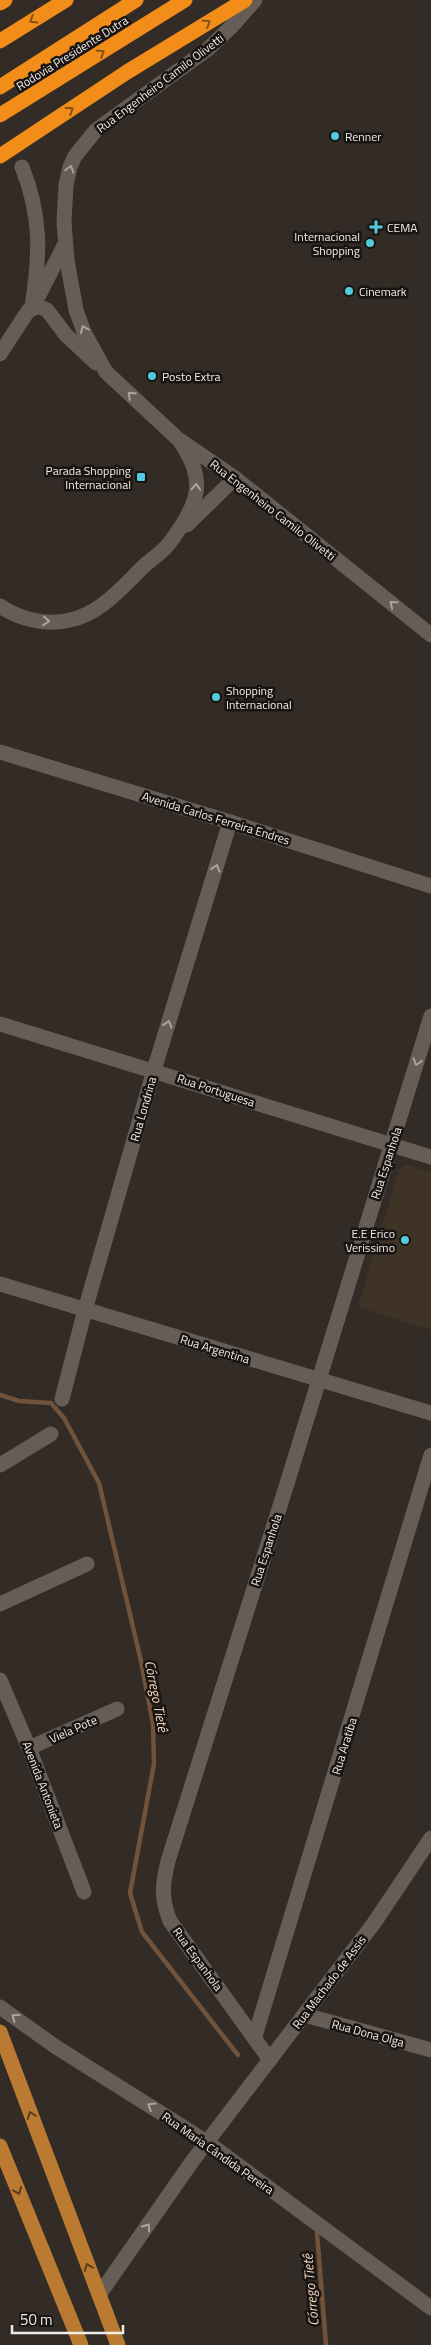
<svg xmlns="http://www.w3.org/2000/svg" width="431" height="2345" viewBox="0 0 431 2345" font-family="'Titillium Web',sans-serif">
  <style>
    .built { fill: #3f3227 }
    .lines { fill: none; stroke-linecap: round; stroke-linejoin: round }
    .stream { stroke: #70533a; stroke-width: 4.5 }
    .minor { stroke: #665d56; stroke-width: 15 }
    .major { stroke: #bb7a31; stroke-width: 15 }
    .highway { stroke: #f38d19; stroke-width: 15 }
    .oneway { stroke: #865016 }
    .oneway2 { stroke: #aca49e }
    .oneway3 { stroke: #593d1e }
    .poi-dot { fill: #54cade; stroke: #181412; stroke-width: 2 }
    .labels { text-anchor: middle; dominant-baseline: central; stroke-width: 5; stroke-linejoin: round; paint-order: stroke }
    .street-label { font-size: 12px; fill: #f1ece7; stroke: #181412 }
    .poi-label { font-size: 12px; fill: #f1ece7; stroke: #181412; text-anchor: start }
    .water-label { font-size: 14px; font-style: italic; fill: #f9d8be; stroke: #181412 }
  </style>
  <rect width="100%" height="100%" fill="#332b25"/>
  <polygon class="built" points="406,1165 431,1172 431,1330 358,1307 399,1169"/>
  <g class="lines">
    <g class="stream">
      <polyline points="0,1395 19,1401 51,1403 64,1418 99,1483 141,1661 153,1724 154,1764 130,1893 142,1932 238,2055"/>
      <polyline points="317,2233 326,2345"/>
    </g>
    <g class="minor">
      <polyline points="255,0 232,26 208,49 96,130 75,156 70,167 66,185 64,222 67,260 76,310 84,332 106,372 178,439 235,478 431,635"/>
      <path d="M 22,167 C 42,217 40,255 32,307"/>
      <polyline points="39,295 65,244"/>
      <polyline points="0,354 28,311 38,306 47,310 66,335 96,363"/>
      <polyline points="187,525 235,478"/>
      <path d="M 0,606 C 19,619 47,626 70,620 C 101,614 124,585 146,564 C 155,557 165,550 171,541 C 181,527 193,510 196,493 C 199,474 191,458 181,443"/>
      <polyline points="0,752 230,822 431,886"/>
      <polyline points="0,1024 431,1157"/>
      <polyline points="0,1284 431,1413"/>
      <polyline points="62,1399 85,1310 154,1070 230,822"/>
      <polyline points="0,1465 51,1434"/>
      <polyline points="0,1604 87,1564"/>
      <polyline points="0,1680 29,1748 84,1892"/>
      <polyline points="29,1748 117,1709"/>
      <polyline points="0,2007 56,2047 207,2142 431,2308"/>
      <polyline points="305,2015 431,2050"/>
      <polyline points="255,2036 431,1455"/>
      <path d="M 270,2060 L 170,1921 C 161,1898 162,1886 168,1861 C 257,1580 346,1298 431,1016"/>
      <polyline points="99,2295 191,2163 374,1923 431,1838"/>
    </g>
    <g class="major">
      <polyline points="0,2032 118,2345"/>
      <polyline points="0,2146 81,2345"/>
    </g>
    <g class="highway">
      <polyline points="0,3 5,0"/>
      <polyline points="0,41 66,0"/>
      <polyline points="0,87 136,0"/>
      <polyline points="0,115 185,0"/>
      <polyline points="0,156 127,72 245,0"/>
    </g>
  </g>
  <defs><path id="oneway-chevron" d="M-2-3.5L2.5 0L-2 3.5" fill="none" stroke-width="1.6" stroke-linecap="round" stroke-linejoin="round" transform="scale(1.25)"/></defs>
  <g class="oneway">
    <use href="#oneway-chevron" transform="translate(33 20) rotate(148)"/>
    <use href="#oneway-chevron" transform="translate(207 23) rotate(-32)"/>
    <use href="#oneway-chevron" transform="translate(101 53) rotate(-32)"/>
    <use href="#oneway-chevron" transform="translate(70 110) rotate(-33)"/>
  </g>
  <g class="oneway2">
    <use href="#oneway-chevron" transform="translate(70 169) rotate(-74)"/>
    <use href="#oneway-chevron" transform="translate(84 329) rotate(-113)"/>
    <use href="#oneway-chevron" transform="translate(131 395) rotate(-137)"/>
    <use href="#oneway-chevron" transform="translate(196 487) rotate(-87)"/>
    <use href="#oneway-chevron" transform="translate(393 604) rotate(-141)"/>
    <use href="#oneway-chevron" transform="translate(46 621) rotate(4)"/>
    <use href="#oneway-chevron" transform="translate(216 868) rotate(-73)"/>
    <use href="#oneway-chevron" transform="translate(168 1024) rotate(-73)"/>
    <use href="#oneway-chevron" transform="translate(417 1062) rotate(107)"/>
    <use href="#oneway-chevron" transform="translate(15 2017) rotate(-144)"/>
    <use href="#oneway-chevron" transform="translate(151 2106) rotate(-148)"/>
    <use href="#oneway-chevron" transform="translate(147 2227) rotate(-55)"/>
  </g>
  <g class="oneway3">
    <use href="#oneway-chevron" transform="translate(31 2115) rotate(-111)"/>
    <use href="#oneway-chevron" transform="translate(18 2191) rotate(68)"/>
    <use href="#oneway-chevron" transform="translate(88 2267) rotate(-111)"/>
  </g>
  <g class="poi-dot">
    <circle cx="335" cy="136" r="5"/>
    <path d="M373.5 219.5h5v5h5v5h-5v5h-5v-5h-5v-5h5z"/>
    <circle cx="370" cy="243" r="5"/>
    <circle cx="349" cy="291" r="5"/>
    <circle cx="152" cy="376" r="5"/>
    <rect x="136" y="472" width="10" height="10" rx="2.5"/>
    <circle cx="216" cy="697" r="5"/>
    <circle cx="405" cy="1240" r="5"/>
  </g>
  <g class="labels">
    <g class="street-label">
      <text transform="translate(72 53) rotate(-32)">Rodovia Presidente Dutra</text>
      <text transform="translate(160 83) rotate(-37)">Rua Engenheiro Camilo Olivetti</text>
      <text transform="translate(273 510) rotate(38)">Rua Engenheiro Camilo Olivetti</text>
      <text transform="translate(216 818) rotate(17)">Avenida Carlos Ferreira Endres</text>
      <text transform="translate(216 1090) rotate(18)">Rua Portuguesa</text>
      <text transform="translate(143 1109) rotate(-74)">Rua Londrina</text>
      <text transform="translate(386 1163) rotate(-72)">Rua Espanhola</text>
      <text transform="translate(215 1349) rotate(17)">Rua Argentina</text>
      <text transform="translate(266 1550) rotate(-72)">Rua Espanhola</text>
      <text transform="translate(73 1729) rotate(-24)">Viela Pote</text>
      <text transform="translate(344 1746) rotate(-73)">Rua Aratiba</text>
      <text transform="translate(43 1785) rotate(69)">Avenida Antonieta</text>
      <text transform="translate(198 1959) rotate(54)">Rua Espanhola</text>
      <text transform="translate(329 1982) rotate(-53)">Rua Machado de Assis</text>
      <text transform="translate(368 2033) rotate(15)">Rua Dona Olga</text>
      <text transform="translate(218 2153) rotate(35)">Rua Maria Cândida Pereira</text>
    </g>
    <g class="poi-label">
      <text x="345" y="136">Renner</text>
      <text x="387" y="227">CEMA</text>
      <text x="360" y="236" text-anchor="end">Internacional<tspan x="360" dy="14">Shopping</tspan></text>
      <text x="359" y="291">Cinemark</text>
      <text x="162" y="376">Posto Extra</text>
      <text x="131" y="470" text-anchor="end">Parada Shopping<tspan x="131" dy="14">Internacional</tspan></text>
      <text x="226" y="690">Shopping<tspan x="226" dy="14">Internacional</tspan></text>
      <text x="395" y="1233" text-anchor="end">E.E Erico<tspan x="395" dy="14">Verissimo</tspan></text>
    </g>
    <g class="water-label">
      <text transform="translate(157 1696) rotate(79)">Córrego Tietê</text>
      <text transform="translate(310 2290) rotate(-95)">Córrego Tietê</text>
    </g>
  </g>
  <path d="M12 2325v8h111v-8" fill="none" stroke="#f1ece7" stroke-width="2.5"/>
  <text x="20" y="2325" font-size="15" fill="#f1ece7" stroke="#181412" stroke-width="4" paint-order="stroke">50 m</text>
</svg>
